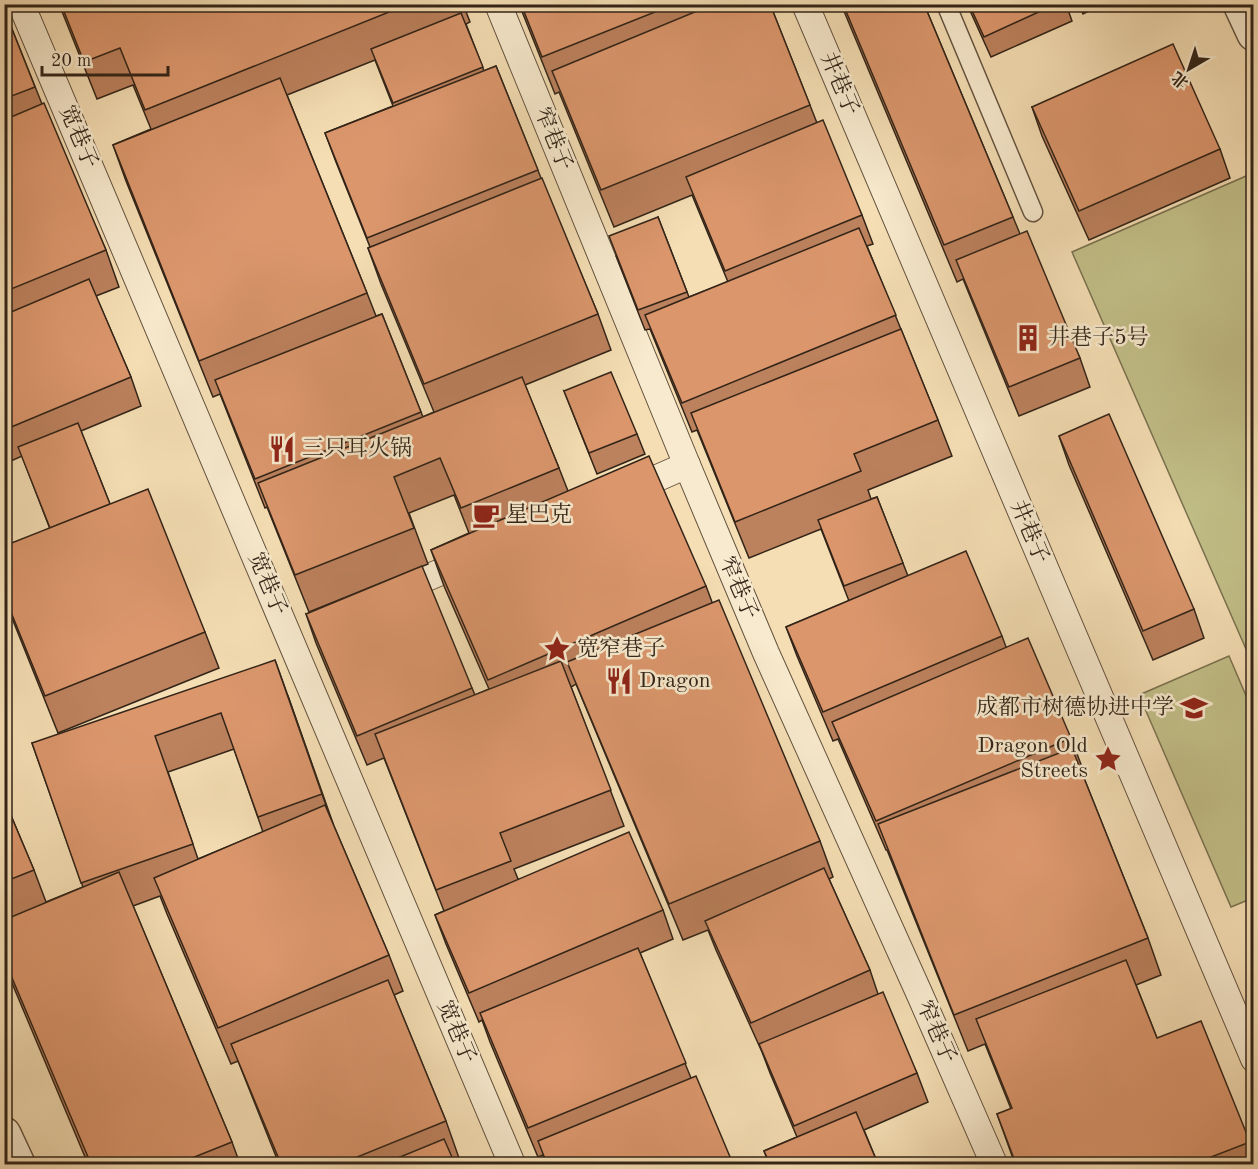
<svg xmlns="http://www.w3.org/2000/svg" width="1258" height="1169" viewBox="0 0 1258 1169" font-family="'Old Standard TT','Noto Serif SC',serif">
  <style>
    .green { fill: #c2bf88; stroke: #7a7250; stroke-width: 1.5 }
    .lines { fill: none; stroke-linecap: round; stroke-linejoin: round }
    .service-casing { stroke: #63523f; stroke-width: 21 }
    .pedestrian-casing { stroke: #63523f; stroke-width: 28 }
    .minor-casing { stroke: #63523f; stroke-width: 36 }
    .service { stroke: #f8eace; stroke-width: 18 }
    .pedestrian { stroke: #f8eace; stroke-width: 26 }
    .minor { stroke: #f8eace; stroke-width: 33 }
    .wall { fill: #bc815d; stroke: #322418; stroke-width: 1.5; fill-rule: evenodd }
    .shaded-wall { fill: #99694c; stroke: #322418; stroke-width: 1.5 }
    .building { fill: #db966c; stroke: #322418; stroke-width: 1.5 }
    .labels { text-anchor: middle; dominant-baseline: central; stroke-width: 5; stroke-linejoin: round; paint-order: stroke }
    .street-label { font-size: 22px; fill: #322418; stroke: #f8eace }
    .poi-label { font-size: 22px; fill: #322418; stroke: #f8eace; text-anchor: start }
  </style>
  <rect width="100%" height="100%" fill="#f5deb4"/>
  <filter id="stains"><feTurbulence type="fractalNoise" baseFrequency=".00333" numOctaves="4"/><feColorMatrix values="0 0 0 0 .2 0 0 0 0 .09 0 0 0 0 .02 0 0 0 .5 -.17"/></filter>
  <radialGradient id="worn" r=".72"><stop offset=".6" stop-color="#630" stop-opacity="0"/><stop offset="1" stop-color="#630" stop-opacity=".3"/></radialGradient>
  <g class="green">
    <polygon points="1253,173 1253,665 1072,252"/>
    <polygon points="1229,656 1253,712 1253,898 1231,907 1139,695"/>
  </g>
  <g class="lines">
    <defs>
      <polyline id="service" points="946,4 1033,212"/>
      <g id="pedestrian">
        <polyline points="21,4 512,1164"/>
        <polyline points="498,4 687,465 766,653 920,995 994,1164"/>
        <polyline points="805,4 1254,1059"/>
        <polyline points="628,491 687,465"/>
        <polyline points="394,592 471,559"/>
      </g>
      <g id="minor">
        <polyline points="1240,4 1254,34"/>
        <polyline points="4,1134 18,1164"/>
      </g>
    </defs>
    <use href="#service" class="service-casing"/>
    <use href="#pedestrian" class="pedestrian-casing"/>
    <use href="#minor" class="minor-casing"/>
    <use href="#service" class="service"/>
    <use href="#pedestrian" class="pedestrian"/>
    <use href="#minor" class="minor"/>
  </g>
  <g class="wall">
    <path d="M 59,4 L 463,4 L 470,22 L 466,24 L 484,71 L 496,66 L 541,178 L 598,314 L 611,350 L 525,385 L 559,468 L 568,491 L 706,586 L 712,602 L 820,841 L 833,877 L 829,879 L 870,970 L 878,994 L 917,1073 L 928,1102 L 864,1130 L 878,1164 L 769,1164 L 764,1151 L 797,1137 L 770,1073 L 762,1052 L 716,950 L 708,930 L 683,940 L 576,684 L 571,687 L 624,826 L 514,869 L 518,879 L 663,910 L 673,939 L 640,953 L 691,1078 L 733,1164 L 546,1164 L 543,1155 L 538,1157 L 490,1042 L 482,1020 L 479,1022 L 446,944 L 435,915 L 444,911 L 384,758 L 367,765 L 316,643 L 306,614 L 472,688 L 475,695 L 489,689 L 444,586 L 431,550 L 469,533 L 454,495 L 409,513 L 428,564 L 309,612 L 267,507 L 265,508 L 220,394 L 213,397 L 126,181 L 113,145 L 151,129 L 133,85 L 97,99 ZM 375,60 L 393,106 L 325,133 L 336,162 L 370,247 L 368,248 L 381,284 L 434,412 L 423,417 L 382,314 L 376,316 L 367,293 L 287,95 Z"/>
    <polygon points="519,4 770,4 817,123 862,215 873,244 867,246 938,420 952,456 868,490 871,499 877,497 908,576 1002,636 1006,647 1071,738 1082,767 1080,768 1148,938 1161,975 1136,985 1157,1038 1250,1142 1254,1153 1254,1164 1015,1164 997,1114 1011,1109 985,1044 968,1051 887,850 886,850 838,739 833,741 797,656 786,627 849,601 821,529 749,558 697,430 692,432 650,329 645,330 616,256 658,217 689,297 728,282 692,195 614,227 559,92 555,94"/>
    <polygon points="841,4 924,4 1013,217 1020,234 1080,358 1090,387 1019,416 963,279 957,282"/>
    <polygon points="967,4 1066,4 1072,21 991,57"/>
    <polygon points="1079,4 1103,4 1083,14"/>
    <polygon points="4,9 42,104 106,250 119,287 96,296 131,377 141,406 81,431 110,504 205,632 219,668 58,733 4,598 4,546 50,529 22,456 4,464"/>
    <polygon points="1032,107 1220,149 1230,178 1089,240 1042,136"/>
    <polygon points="564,391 637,434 645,454 597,474"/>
    <polygon points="1059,436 1194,609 1204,638 1153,660 1069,465"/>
    <path d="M 288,696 L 334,826 L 389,955 L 403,991 L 394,995 L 446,1121 L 459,1158 L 453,1160 L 455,1164 L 279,1164 L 238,1061 L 231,1064 L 167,914 L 160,896 L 133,906 L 232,1142 L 240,1164 L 88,1164 L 4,964 L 4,799 L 34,870 L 46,902 L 83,887 L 32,743 ZM 234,749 L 263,832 L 198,859 L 168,772 Z"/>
  </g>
  <polygon class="shaded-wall" points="275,660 288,696 335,831 322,794"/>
  <g class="building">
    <polygon points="61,4 409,4 145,110 120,48 84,62"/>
    <polygon points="521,4 675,4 542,57"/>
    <polygon points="714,4 770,4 810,105 601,190 552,71"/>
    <polygon points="843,4 924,4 1013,217 944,245"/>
    <polygon points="969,4 1056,4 984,37"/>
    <polygon points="4,9 35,87 4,99"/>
    <polygon points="461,13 483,67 393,103 371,49"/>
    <polygon points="1173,44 1220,149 1079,211 1032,107"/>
    <polygon points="496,66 538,170 367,238 325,133"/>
    <polygon points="280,78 367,293 199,361 113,145"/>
    <polygon points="44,103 106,250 4,292 4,120"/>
    <polygon points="823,120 862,215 725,271 686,177"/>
    <polygon points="542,178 598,314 424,384 368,248"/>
    <polygon points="658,217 687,292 638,310 609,236"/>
    <polygon points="859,228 896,315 682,403 645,315"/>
    <polygon points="1027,231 1080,358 1009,387 956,260"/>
    <polygon points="89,279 131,377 4,430 4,315"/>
    <polygon points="382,314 421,412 255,479 215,380"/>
    <polygon points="901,329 938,420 854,454 861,471 735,522 691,413"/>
    <polygon points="611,372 637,434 589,453 564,391"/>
    <polygon points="522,377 559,468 461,508 440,458 394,477 414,528 295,575 258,483"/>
    <polygon points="1109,414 1194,609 1143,631 1059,436"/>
    <polygon points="78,423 110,504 50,528 18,447"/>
    <polygon points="649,456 706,586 488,680 431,550"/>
    <polygon points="148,489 205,632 45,696 4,595 4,546"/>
    <polygon points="877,497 903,563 844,586 818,520"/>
    <polygon points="966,551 1002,636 823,712 786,627"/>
    <polygon points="422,566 472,688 357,736 306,614"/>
    <polygon points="719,600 820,841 669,904 567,662"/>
    <polygon points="1028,638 1071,738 876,821 832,722"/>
    <polygon points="275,660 322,794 258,817 221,713 155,736 193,844 81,883 32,743"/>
    <polygon points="561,661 611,790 500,833 511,861 436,890 375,734"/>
    <polygon points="1072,748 1148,938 954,1015 878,824"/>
    <polygon points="4,799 34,870 4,882"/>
    <polygon points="325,805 389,955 218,1028 154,878"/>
    <polygon points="629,832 663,910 469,993 435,915"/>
    <polygon points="824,868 870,970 751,1023 705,921"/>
    <polygon points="119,872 232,1142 177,1164 91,1164 4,959 4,920"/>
    <polygon points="638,948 686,1063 528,1128 480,1013"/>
    <polygon points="1126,960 1157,1038 1201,1021 1250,1142 1193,1164 1016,1164 997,1114 1012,1108 976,1019"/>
    <polygon points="388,980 446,1121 340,1164 281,1164 231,1044"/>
    <polygon points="883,992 917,1073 794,1126 759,1044"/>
    <polygon points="696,1076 733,1164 547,1164 538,1141"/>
    <polygon points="856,1112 878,1164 770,1164 764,1151"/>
    <polygon points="444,1139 455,1164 383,1164"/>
  </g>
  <defs>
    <symbol id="building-bare" viewBox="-9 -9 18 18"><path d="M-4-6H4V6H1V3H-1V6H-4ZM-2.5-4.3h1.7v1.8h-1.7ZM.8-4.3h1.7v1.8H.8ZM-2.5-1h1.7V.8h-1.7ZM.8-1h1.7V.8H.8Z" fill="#8f2418" stroke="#f8eace" stroke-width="2.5" paint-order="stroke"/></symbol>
    <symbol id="restaurant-bare" viewBox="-9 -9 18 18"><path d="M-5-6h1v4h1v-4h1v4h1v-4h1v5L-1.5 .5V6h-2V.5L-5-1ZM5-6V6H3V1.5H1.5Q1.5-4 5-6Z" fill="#8f2418" stroke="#f8eace" stroke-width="2.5" paint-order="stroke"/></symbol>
    <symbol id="cafe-bare" viewBox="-9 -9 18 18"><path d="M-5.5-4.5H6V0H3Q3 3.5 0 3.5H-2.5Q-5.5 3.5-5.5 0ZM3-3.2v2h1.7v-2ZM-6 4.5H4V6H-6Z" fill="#8f2418" stroke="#f8eace" stroke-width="2.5" paint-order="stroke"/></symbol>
    <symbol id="sight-bare" viewBox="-9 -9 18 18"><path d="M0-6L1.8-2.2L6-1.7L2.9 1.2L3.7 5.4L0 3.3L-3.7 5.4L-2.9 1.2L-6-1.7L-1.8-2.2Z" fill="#8f2418" stroke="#f8eace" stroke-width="2.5" paint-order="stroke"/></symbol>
    <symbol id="school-bare" viewBox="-9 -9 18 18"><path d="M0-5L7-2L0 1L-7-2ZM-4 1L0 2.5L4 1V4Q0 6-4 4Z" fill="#8f2418" stroke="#f8eace" stroke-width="2.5" paint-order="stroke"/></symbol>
  </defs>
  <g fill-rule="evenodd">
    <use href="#building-bare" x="1009" y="319" width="38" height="38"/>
    <use href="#restaurant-bare" x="263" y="430" width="38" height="38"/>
    <use href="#cafe-bare" x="467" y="496" width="38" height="38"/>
    <use href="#sight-bare" x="538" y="630" width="38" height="38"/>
    <use href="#restaurant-bare" x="600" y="662" width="38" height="38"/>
    <use href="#school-bare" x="1175" y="689" width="38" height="38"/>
    <use href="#sight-bare" x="1089" y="740" width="38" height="38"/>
  </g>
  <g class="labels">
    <g class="street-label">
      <text transform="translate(839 84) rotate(67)">井巷子</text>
      <text transform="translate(78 137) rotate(67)">宽巷子</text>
      <text transform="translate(553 139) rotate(68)">窄巷子</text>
      <text transform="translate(1029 532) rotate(67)">井巷子</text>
      <text transform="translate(267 584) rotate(67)">宽巷子</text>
      <text transform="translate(738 588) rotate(67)">窄巷子</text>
      <text transform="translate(456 1032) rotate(67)">宽巷子</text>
      <text transform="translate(936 1032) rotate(66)">窄巷子</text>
    </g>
    <g class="poi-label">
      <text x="1048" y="338">井巷子5号</text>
      <text x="302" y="449">三只耳火锅</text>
      <text x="506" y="515">星巴克</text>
      <text x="577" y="649">宽窄巷子</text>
      <text x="639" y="681">Dragon</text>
      <text x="1174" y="708" text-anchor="end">成都市树德协进中学</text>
      <text x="1088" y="746" text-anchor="end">Dragon Old<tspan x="1088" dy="25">Streets</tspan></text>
    </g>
  </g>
  <rect width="1258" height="1169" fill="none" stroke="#f5deb4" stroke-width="24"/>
  <rect x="6" y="6" width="1246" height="1157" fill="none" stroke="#322418" stroke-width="3"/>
  <rect x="12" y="12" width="1234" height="1145" fill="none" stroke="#322418" stroke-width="1.5"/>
  <g transform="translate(1189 69) rotate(219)" stroke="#f8eace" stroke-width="4.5" paint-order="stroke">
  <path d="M0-4.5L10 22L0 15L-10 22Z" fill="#322418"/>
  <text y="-9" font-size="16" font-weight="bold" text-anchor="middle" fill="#322418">北</text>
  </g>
  <path d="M42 66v9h126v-9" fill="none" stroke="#322418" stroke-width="3"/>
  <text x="51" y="66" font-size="18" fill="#322418" stroke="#f8eace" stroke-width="4.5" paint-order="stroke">20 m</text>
  <rect width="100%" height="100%" filter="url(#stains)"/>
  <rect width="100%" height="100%" fill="url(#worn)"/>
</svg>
